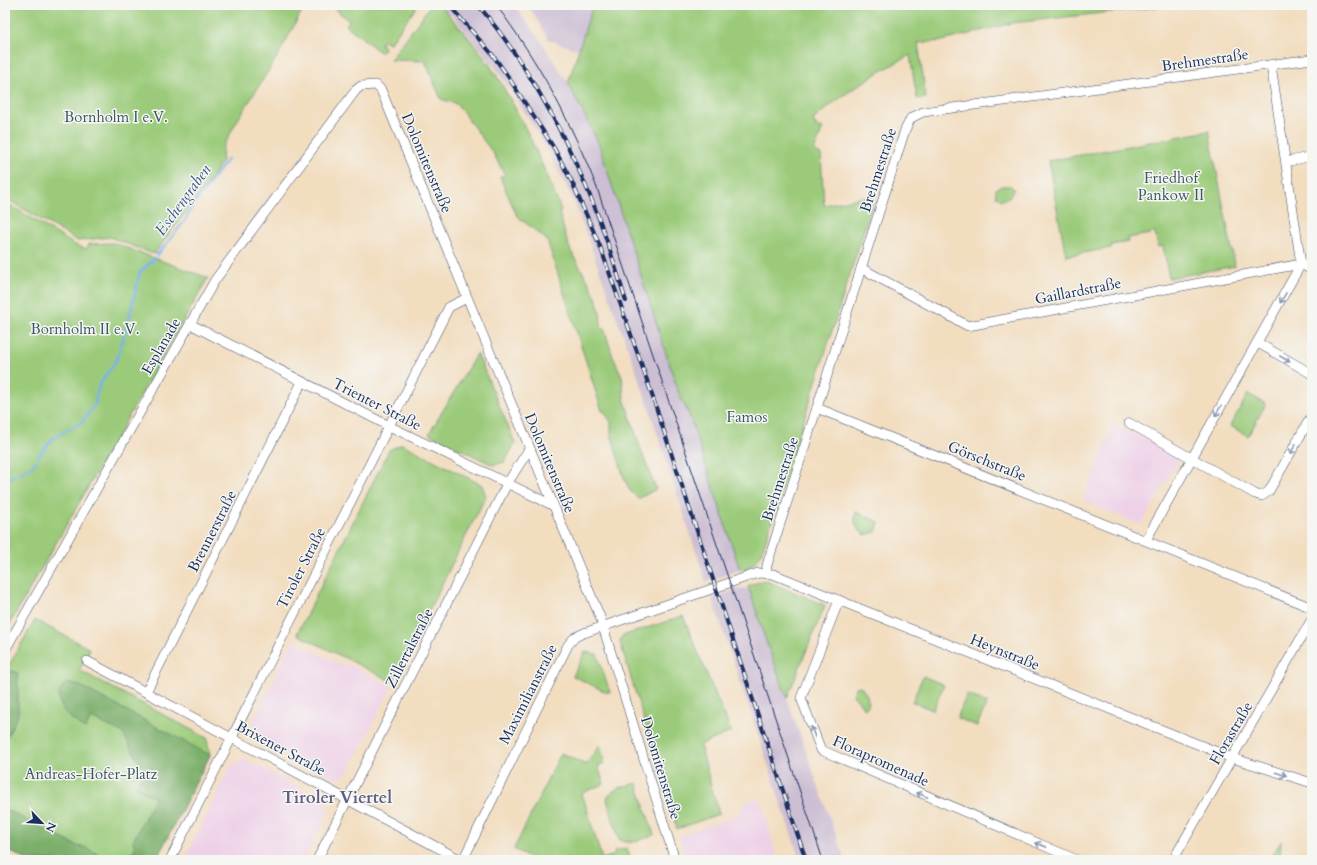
<svg xmlns="http://www.w3.org/2000/svg" width="1317" height="865" viewBox="0 0 1317 865" font-family="Cardo,serif">
  <style>
    .built { fill: #eed0e7 }
    .industrial { fill: #ccbed3 }
    .green { fill: #9bcb7a; stroke: #5b7d6c }
    .forest { fill: #7caf6a; stroke: #4c6f64 }
    .lines { fill: none; stroke-linecap: round; stroke-linejoin: round }
    .stream { stroke: #7ab1e9; stroke-width: 2.5 }
    .minor-casing { stroke: #3b496d; stroke-width: 10 }
    .minor { stroke: #fff; stroke-width: 9 }
    .tram { stroke: #1b2f5e; stroke-width: 1 }
    .rail-casing { stroke: #1b2f5e; stroke-width: 4 }
    .rail { stroke: #f6f6f2; stroke-width: 2.5; stroke-dasharray: 8; stroke-linecap: butt }
    .oneway { stroke: #8d97ae }
    .labels { text-anchor: middle; dominant-baseline: central; stroke-width: 3; stroke-linejoin: round; paint-order: stroke }
    .street-label { font-size: 15px; fill: #1b2f5e; stroke: #f6f6f2 }
    .park-label { font-size: 15px; fill: #3b5665; stroke: #f6f6f2 }
    .water-label { font-size: 16px; font-style: italic; fill: #385688; stroke: #f6f6f2 }
    .quarter-label { font-size: 17px; font-weight: bold; fill: #605d85; stroke: #f6f6f2 }
  </style>
  <rect width="100%" height="100%" fill="#f6f6f2"/>
  <filter id="ink" filterUnits="userSpaceOnUse"><feTurbulence type="fractalNoise" baseFrequency=".025" numOctaves="2"/><feDisplacementMap in="SourceGraphic" scale="8" xChannelSelector="R" yChannelSelector="G"/><feConvolveMatrix kernelMatrix="1 2 1 2 8 2 1 2 1" color-interpolation-filters="sRGB"/></filter>
  <filter id="wash" filterUnits="userSpaceOnUse"><feTurbulence type="fractalNoise" baseFrequency=".012" numOctaves="4" result="noise"/><feDisplacementMap in="SourceGraphic" scale="16" xChannelSelector="R" yChannelSelector="G"/><feGaussianBlur stdDeviation="0.9" result="paint"/><feColorMatrix in="noise" values="0 0 0 0 0 0 0 0 0 0 0 0 0 0 0 0 0 1.4 0 .05"/><feComposite in="paint" operator="in"/></filter>
  <g filter="url(#wash)">
    <rect width="100%" height="100%" fill="#f2ddbf"/>
    <g class="built">
      <polygon points="1113,425 1158,444 1180,457 1141,525 1083,501"/>
      <polygon points="293,641 344,666 346,663 392,687 347,774 336,779 256,737 252,723"/>
      <polygon points="245,759 324,801 328,813 304,860 184,860 232,764"/>
      <polygon points="760,798 778,860 687,860 679,836 741,814 743,803"/>
    </g>
    <g class="industrial">
      <polygon points="437,5 514,5 540,40 568,83 598,142 679,394 690,417 740,570 706,582 641,384 574,201 541,138 498,71 451,14 448,16"/>
      <polygon points="528,5 593,5 579,50 549,40"/>
      <polygon points="741,588 749,589 766,641 845,860 800,860 712,598"/>
    </g>
    <g class="green">
      <polygon points="5,5 305,5 280,52 237,121 223,147 222,161 210,180 154,254 110,237 78,241 5,198"/>
      <polygon points="331,5 418,5 390,43 383,40 381,43 384,48 381,53 346,25 349,21"/>
      <path d="M 431,5 L 440,5 C 457,24 474,43 489,64 C 519,109 541,160 561,210 L 559,213 C 563,224 565,237 570,249 C 583,276 601,293 601,326 L 605,331 L 613,357 L 622,376 L 624,398 L 643,456 L 656,489 L 638,499 L 630,491 L 624,478 L 611,434 L 611,422 L 604,411 L 602,411 L 547,240 L 517,216 L 500,177 L 505,175 L 493,153 L 457,104 L 441,99 L 425,61 L 390,60 Z"/>
      <path d="M 593,5 L 1175,5 L 1012,23 L 942,41 L 918,43 L 926,98 L 917,99 L 910,55 C 875,74 843,93 813,120 L 816,126 L 823,128 L 814,151 L 821,155 L 824,205 L 875,195 L 765,543 C 758,561 758,564 740,570 L 690,417 L 679,394 L 598,142 L 568,83 Z"/>
      <polygon points="1209,131 1235,266 1169,278 1163,246 1158,247 1155,233 1128,238 1129,242 1111,245 1111,248 1066,256 1048,161"/>
      <polygon points="1002,186 1011,186 1014,189 1009,198 1002,200 996,196 996,189"/>
      <polygon points="5,202 75,245 86,249 89,244 114,243 208,278 5,632"/>
      <polygon points="477,353 515,443 505,462 493,465 429,434"/>
      <polygon points="1248,394 1266,404 1248,436 1230,426"/>
      <polygon points="402,444 482,485 486,496 393,682 297,634 389,450"/>
      <path d="M 856,512 L 879,522 L 876,532 L 865,535 C 856,529 853,523 856,512 Z"/>
      <polygon points="764,580 825,605 787,698 766,641 748,586"/>
      <polygon points="683,616 731,732 700,745 719,814 677,829 620,642 622,636"/>
      <polygon points="35,620 90,649 79,670 207,738 210,755 156,860 27,860 5,849 5,672"/>
      <polygon points="585,652 597,654 610,692 606,692 573,676"/>
      <polygon points="923,676 944,685 933,710 912,702"/>
      <polygon points="860,686 867,695 869,704 865,709 853,695 856,687"/>
      <polygon points="967,694 987,703 977,726 957,718"/>
      <polygon points="600,745 605,763 598,766 604,784 582,793 602,859 615,855 614,851 627,848 631,860 535,860 514,849 561,753 586,765"/>
      <path d="M 637,783 L 654,835 C 644,838 628,847 619,839 L 607,800 C 609,788 627,786 637,783 Z"/>
      <polygon points="1281,841 1280,860 1270,860"/>
    </g>
    <g class="forest">
      <polygon points="9,670 18,673 18,716 5,740 5,676"/>
      <path d="M 67,683 L 80,686 L 210,755 L 156,860 L 129,860 L 135,848 L 133,841 L 155,798 L 136,787 L 144,771 L 122,732 L 91,718 L 85,729 C 70,719 46,699 67,683 Z"/>
      <polygon points="5,809 77,846 84,847 110,860 28,860 5,849"/>
    </g>
    <g class="lines">
      <g class="stream">
        <polyline points="157,255 184,222 193,205 228,159"/>
        <polyline points="38,457 53,438 82,422 95,404 96,396 100,384 116,361 129,319 140,272 155,258"/>
        <polyline points="5,480 31,467 36,461"/>
      </g>
    </g>
  </g>
  <g filter="url(#ink)">
    <g class="lines">
      <defs>
        <g id="minor">
          <polyline points="1271,65 1301,264"/>
          <polyline points="1286,162 1312,156"/>
          <polyline points="861,268 968,326 1301,264 1312,270"/>
          <polyline points="190,324 389,426 552,505"/>
          <polyline points="1258,343 1312,374"/>
          <polyline points="817,408 1312,608"/>
          <polyline points="1129,423 1255,494 1262,496 1269,491 1312,415"/>
          <polyline points="1146,540 1301,264"/>
          <polyline points="766,573 767,565 905,130 911,118 923,112 1312,59"/>
          <polyline points="839,600 801,698 821,750 1077,860"/>
          <polyline points="5,650 215,280 356,90 361,86 376,85 381,90 600,617 675,860"/>
          <polyline points="87,661 461,860"/>
          <polyline points="146,692 302,382"/>
          <polyline points="170,860 449,307 467,298"/>
          <polyline points="317,860 507,484 529,449"/>
          <polyline points="463,860 568,645 575,637 584,633 758,573 773,574 1232,758 1312,783"/>
          <polyline points="1173,860 1312,619"/>
        </g>
      </defs>
      <use href="#minor" class="minor-casing"/>
      <use href="#minor" class="minor"/>
      <path class="tram" d="M 496,5 C 539,62 571,122 597,188 L 823,860"/>
      <defs>
        <g id="rail">
          <polyline points="449,5 492,54 507,75 554,148 572,182 600,246 649,386 806,860"/>
          <path d="M 478,5 C 528,64 564,132 593,203 C 606,235 616,269 626,301"/>
        </g>
      </defs>
      <use href="#rail" class="rail-casing"/>
      <use href="#rail" class="rail"/>
    </g>
    <defs><path id="oneway-shaft" d="M-6 0H5M1.5-3L5.5 0L1.5 3" fill="none" stroke-width="1.6" stroke-linecap="round" stroke-linejoin="round"/></defs>
    <g class="oneway">
      <use href="#oneway-shaft" transform="translate(1283 298) rotate(120)"/>
      <use href="#oneway-shaft" transform="translate(1285 359) rotate(30)"/>
      <use href="#oneway-shaft" transform="translate(1218 411) rotate(120)"/>
      <use href="#oneway-shaft" transform="translate(1293 449) rotate(120)"/>
      <use href="#oneway-shaft" transform="translate(813 732) rotate(-111)"/>
      <use href="#oneway-shaft" transform="translate(1281 774) rotate(17)"/>
      <use href="#oneway-shaft" transform="translate(922 795) rotate(-157)"/>
      <use href="#oneway-shaft" transform="translate(1041 845) rotate(-157)"/>
    </g>
  </g>
  <g class="labels">
    <g class="street-label">
      <text transform="translate(1205 60) rotate(-8)">Brehmestraße</text>
      <text transform="translate(427 163) rotate(67)">Dolomitenstraße</text>
      <text transform="translate(878 170) rotate(-72)">Brehmestraße</text>
      <text transform="translate(1078 291) rotate(-11)">Gaillardstraße</text>
      <text transform="translate(161 346) rotate(-60)">Esplanade</text>
      <text transform="translate(377 404) rotate(27)">Trienter Straße</text>
      <text transform="translate(987 461) rotate(22)">Görschstraße</text>
      <text transform="translate(550 463) rotate(67)">Dolomitenstraße</text>
      <text transform="translate(780 479) rotate(-72)">Brehmestraße</text>
      <text transform="translate(212 531) rotate(-63)">Brennerstraße</text>
      <text transform="translate(301 568) rotate(-63)">Tiroler Straße</text>
      <text transform="translate(409 648) rotate(-63)">Zillertalstraße</text>
      <text transform="translate(1005 652) rotate(22)">Heynstraße</text>
      <text transform="translate(528 694) rotate(-63)">Maximilianstraße</text>
      <text transform="translate(1231 733) rotate(-60)">Florastraße</text>
      <text transform="translate(281 748) rotate(28)">Brixener Straße</text>
      <text transform="translate(881 761) rotate(24)">Florapromenade</text>
      <text transform="translate(661 768) rotate(73)">Dolomitenstraße</text>
    </g>
    <g class="park-label">
      <text x="116" y="117">Bornholm I e.V.</text>
      <text x="1171" y="178">Friedhof<tspan x="1171" dy="17">Pankow II</tspan></text>
      <text x="85" y="329">Bornholm II e.V.</text>
      <text x="747" y="417">Famos</text>
      <text x="91" y="774">Andreas-Hofer-Platz</text>
    </g>
    <g class="water-label">
      <text transform="translate(183 200) rotate(-54)">Eschengraben</text>
    </g>
    <g class="quarter-label">
      <text x="337" y="797">Tiroler Viertel</text>
    </g>
  </g>
  <rect width="1317" height="865" fill="none" stroke="#f6f6f2" stroke-width="20"/>
  <g transform="translate(42 823) rotate(115)" stroke="#f6f6f2" stroke-width="3" paint-order="stroke">
  <path d="M0-3L7 15L0 10L-7 15Z" fill="#1b2f5e"/>
  <text y="-6" font-size="11" font-weight="bold" text-anchor="middle" fill="#1b2f5e">N</text>
  </g>
</svg>
